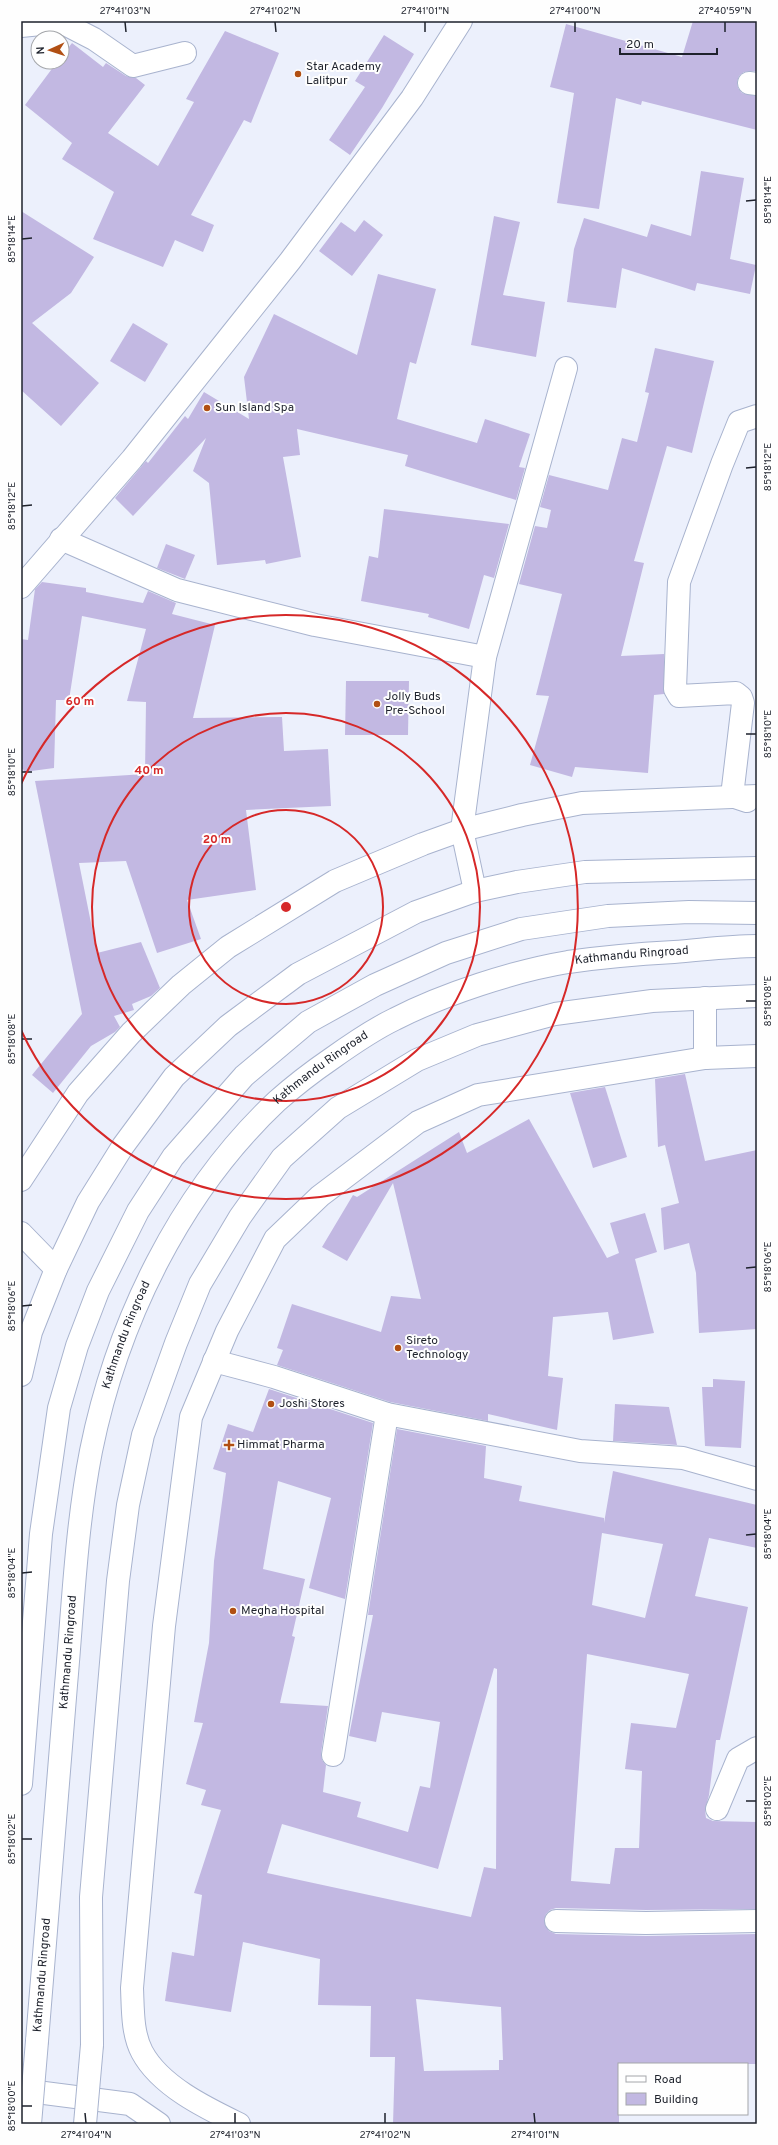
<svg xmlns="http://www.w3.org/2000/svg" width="778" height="2145" viewBox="0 0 778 2145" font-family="Overpass,sans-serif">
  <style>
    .building { fill: #c2b8e2; fill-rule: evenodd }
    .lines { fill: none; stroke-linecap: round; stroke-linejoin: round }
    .minor-casing { stroke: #a8b3ce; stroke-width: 24 }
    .major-casing { stroke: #a8b3ce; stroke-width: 24 }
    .highway-casing { stroke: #a8b3ce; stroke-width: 24 }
    .minor { stroke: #fff; stroke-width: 22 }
    .major { stroke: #fff; stroke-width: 22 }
    .highway { stroke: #fff; stroke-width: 22 }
    .major-bridge-casing { stroke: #a8b3ce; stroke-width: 24; stroke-linecap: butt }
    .highway-bridge-casing { stroke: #a8b3ce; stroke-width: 24; stroke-linecap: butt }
    .major-bridge { stroke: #fff; stroke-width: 22 }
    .highway-bridge { stroke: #fff; stroke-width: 22 }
    .ticks { fill: none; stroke: #1e222c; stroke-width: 1.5 }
    .ring { fill: none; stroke: #d62828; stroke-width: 2 }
    .poi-dot { fill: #b14f12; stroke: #fefefe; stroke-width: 1.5 }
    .labels { text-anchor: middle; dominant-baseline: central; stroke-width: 4; stroke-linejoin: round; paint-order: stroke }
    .poi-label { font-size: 12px; fill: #1e222c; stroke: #fefefe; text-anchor: start }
    .street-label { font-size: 12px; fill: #1e222c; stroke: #fefefe }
    .centre { fill: #d62828; stroke: #fefefe; stroke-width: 2 }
    .ring-label { font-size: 12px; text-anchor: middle; font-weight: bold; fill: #d62828; stroke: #fefefe; stroke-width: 4; stroke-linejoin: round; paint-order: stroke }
    .neatline { fill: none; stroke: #1e222c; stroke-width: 1.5 }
    .ticks-label { font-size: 10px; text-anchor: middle; fill: #1e222c }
  </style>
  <rect width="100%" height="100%" fill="#ecf0fc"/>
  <g class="building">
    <polygon points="693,21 757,21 757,71 744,72 739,76 737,82 738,88 742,93 757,96 757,130 642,101 641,105 616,98 599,209 557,203 574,93 550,87 566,24 682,57"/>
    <polygon points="225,31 279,53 251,123 244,120 191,215 214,225 203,252 175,240 163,267 93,239 114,192 62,159 72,143 25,105 57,62 62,62 62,56 72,43 103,67 106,63 126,76 136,78 145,85 108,133 158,166 194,102 186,99"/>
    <polygon points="384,35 414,54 382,108 350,155 329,140 365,87 355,81"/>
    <polygon points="701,171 744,178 730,259 756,265 750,294 697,283 695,291 622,268 616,308 567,302 574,249 584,218 647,237 651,224 691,236"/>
    <polygon points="21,211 94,257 71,293 32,323 99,383 61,426 21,390"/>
    <polygon points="494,216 520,222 503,295 545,302 536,357 471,345"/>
    <polygon points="364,220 383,235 352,276 319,251 341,222 355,232"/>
    <polygon points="378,274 436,289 416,364 410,362 397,419 477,443 485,419 530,434 519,467 525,468 516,500 405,466 408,455 297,429 300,455 283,457 301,557 266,564 265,560 217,565 209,483 193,471 206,438 133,516 115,498 146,461 148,463 185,416 188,419 204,392 249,419 244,377 274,314 357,355"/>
    <polygon points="133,323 168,344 145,382 110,361"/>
    <polygon points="655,348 714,361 692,453 667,446 634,561 644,563 621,656 664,654 664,694 654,695 648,773 575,767 572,777 530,765 549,696 536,695 562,594 519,584 535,526 547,528 551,510 540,507 549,475 608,490 622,438 637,442 649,393 645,392"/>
    <polygon points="384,509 509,524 494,578 484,575 469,629 428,617 429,614 361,601 369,556 378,558"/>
    <polygon points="166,544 195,555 185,579 157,568"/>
    <polygon points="42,582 86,588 86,592 143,603 148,591 176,603 172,614 215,625 193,718 282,717 284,751 328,749 331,806 246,810 256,890 187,900 201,939 157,953 126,861 79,863 97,953 141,942 160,988 151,996 132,1004 134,1010 114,1016 120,1027 115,1032 91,1046 53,1093 32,1075 82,1014 35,781 145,774 146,702 127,701 146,629 82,616 69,700 56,700 54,768 24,772 23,769 21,769 21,639 28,640 35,589"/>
    <polygon points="346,681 409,681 408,735 345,735"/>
    <polygon points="685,1074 705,1161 757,1150 757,1329 699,1333 696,1273 689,1243 664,1250 661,1208 679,1203 665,1145 658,1147 655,1079"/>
    <polygon points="605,1087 627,1157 593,1168 570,1093"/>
    <polygon points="529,1119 607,1258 619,1253 610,1223 645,1213 657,1252 635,1259 654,1333 613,1340 608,1312 553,1317 548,1376 563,1378 557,1430 488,1414 488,1421 390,1402 277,1365 283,1350 277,1348 292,1304 381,1332 391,1296 421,1299 393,1183 347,1261 322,1247 353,1195 357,1197 459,1132 467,1153"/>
    <polygon points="713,1379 745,1381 741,1448 705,1446 702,1387 713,1387"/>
    <path d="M 269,1389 L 373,1423 L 345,1599 L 309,1588 L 331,1498 L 278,1481 L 263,1569 L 305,1579 L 292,1636 L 295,1637 L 280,1703 L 328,1706 L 321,1753 L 322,1760 L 326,1765 L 323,1792 L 361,1802 L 357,1817 L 408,1832 L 420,1786 L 430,1788 L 440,1722 L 382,1712 L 376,1742 L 349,1736 L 373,1615 L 368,1615 L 397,1429 L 486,1446 L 484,1478 L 522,1486 L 519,1501 L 604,1518 L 604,1523 L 613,1471 L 757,1505 L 757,1548 L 709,1538 L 695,1596 L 748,1607 L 720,1740 L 716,1740 L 709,1795 L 705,1810 L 706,1818 L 713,1821 L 757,1822 L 757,1909 L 646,1910 L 556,1908 L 550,1910 L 546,1914 L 544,1921 L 549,1931 L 556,1934 L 646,1936 L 757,1934 L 757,2064 L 619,2064 L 619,2124 L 393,2124 L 395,2057 L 370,2057 L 371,2006 L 318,2005 L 320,1959 L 243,1942 L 231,2012 L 165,2001 L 172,1952 L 194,1956 L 202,1895 L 194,1893 L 221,1810 L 201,1805 L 206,1790 L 186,1784 L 203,1723 L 194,1722 L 209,1643 L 214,1561 L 226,1473 L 213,1469 L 228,1424 L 253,1432 ZM 602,1533 L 663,1544 L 645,1618 L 592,1605 ZM 587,1654 L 689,1674 L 676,1728 L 631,1723 L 625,1769 L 642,1771 L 639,1848 L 615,1848 L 610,1884 L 571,1881 ZM 494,1668 L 497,1669 L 496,1869 L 484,1867 L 471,1917 L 267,1873 L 282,1824 L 438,1869 ZM 416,1999 L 501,2007 L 503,2060 L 499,2060 L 499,2070 L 424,2071 Z"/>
    <polygon points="615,1404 669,1407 677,1445 613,1441"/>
  </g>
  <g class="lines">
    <defs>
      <g id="minor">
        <polyline points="21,26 61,22 94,39 133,66 185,53"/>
        <polyline points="749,83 757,84"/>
        <polyline points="61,539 177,590 315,625 485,657"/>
        <polyline points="21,587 132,459 290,261 412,98 461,21"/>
        <polyline points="747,801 732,796 743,703 741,697 736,693 679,696 675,689 679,582 722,464 739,422 757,416"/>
        <polyline points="475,891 462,830 485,657 566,368"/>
        <polyline points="705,1058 705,998"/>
        <polyline points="21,1180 78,1093 131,1033 181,985 228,947 335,881 423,844 462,830 522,815 582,803 757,796"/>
        <polyline points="21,1233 56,1269"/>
        <polyline points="214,1361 274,1377 387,1414 580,1451 683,1458 757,1479"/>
        <polyline points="333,1755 387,1414"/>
        <polyline points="717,1809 738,1759 757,1748"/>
        <polyline points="556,1921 646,1923 757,1921"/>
        <polyline points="21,2090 130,2104 159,2124"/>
        <path d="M 239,2124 C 206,2108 160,2086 142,2052 C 132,2033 133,2009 132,1988 L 164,1626 L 191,1417 L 227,1331 L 275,1239 L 320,1196 L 418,1122 L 478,1095 L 705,1058 L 757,1056"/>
      </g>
      <g id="major">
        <polyline points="21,1375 31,1332 56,1269 88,1202 123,1146 174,1077 228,1026 298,974 416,912 475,891 517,882 585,872 757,868"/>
        <polyline points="92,2045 91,1897 118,1581 128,1505 143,1435 176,1343 200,1284 240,1217 282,1158 338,1108 417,1060 477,1035 555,1014 652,1001 757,996"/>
      </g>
      <g id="highway">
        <polyline points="21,1784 41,1534 59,1408 77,1346 98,1291 138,1211 173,1157 244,1076 308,1022 375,985 446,953 521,929 608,916 689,912 757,913"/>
        <path id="s1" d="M 37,2041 C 47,1922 56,1804 66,1685 C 73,1607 76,1528 91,1451 C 117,1322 180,1192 277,1101 C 294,1086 312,1072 331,1059 C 352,1044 372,1030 395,1019 C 444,994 514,971 568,962 C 603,957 638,954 674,952 C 701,950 729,946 757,946"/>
      </g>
    </defs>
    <use href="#minor" class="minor-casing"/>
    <use href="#major" class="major-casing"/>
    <use href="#highway" class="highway-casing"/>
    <use href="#minor" class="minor"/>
    <use href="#major" class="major"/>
    <use href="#highway" class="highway"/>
    <defs>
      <polyline id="major-bridge" points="85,2124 92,2045"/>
      <polyline id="highway-bridge" points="30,2124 37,2041"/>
    </defs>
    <use href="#major-bridge" class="major-bridge-casing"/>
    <use href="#highway-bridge" class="highway-bridge-casing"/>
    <use href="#major-bridge" class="major-bridge"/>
    <use href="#highway-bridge" class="highway-bridge"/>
  </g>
  <path class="ticks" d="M 125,22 L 126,32M 275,22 L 276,32M 425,22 L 425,32M 575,22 L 575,32M 725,22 L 725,32M 746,201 L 756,200M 22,239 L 32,238M 746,468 L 756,467M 22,506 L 32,505M 746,734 L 756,734M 22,772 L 32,772M 746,1001 L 756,1001M 22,1039 L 32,1039M 746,1268 L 756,1267M 22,1306 L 32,1305M 746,1535 L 756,1534M 22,1573 L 32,1572M 746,1801 L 756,1801M 22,1839 L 32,1839M 22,2106 L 32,2106M 85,2113 L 86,2123M 235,2113 L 235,2123M 385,2113 L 385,2123M 534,2113 L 535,2123"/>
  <g class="ring">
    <circle cx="286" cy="907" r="97"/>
    <circle cx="286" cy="907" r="194"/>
    <path d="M21 784A292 292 0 1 1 21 1030"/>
  </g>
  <g class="poi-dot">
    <circle cx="298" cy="74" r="4"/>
    <circle cx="207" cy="408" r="4"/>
    <circle cx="377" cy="704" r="4"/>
    <circle cx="398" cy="1348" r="4"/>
    <circle cx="271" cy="1404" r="4"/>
    <path d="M227 1439h4v4h4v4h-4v4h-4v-4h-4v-4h4z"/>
    <circle cx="233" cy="1611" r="4"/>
  </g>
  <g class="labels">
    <g class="poi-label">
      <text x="306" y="67">Star Academy<tspan x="306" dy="14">Lalitpur</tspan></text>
      <text x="215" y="408">Sun Island Spa</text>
      <text x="385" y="697">Jolly Buds<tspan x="385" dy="14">Pre-School</tspan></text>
      <text x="406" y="1341">Sireto<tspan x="406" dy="14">Technology</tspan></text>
      <text x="279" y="1404">Joshi Stores</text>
      <text x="237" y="1445">Himmat Pharma</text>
      <text x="241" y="1611">Megha Hospital</text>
    </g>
    <g class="street-label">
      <text stroke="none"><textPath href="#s1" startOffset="1386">Kathmandu Ringroad</textPath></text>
      <text stroke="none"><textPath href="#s1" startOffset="1050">Kathmandu Ringroad</textPath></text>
      <text stroke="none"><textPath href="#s1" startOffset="714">Kathmandu Ringroad</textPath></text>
      <text stroke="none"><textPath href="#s1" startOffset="390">Kathmandu Ringroad</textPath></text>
      <text stroke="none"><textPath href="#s1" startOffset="66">Kathmandu Ringroad</textPath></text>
    </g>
  </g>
  <circle cx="286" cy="907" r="6" class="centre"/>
  <g class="ring-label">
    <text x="80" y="705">60 m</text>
    <text x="149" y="774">40 m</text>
    <text x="217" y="843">20 m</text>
  </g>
  <rect width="778" height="2145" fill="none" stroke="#fefefe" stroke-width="44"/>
  <rect x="618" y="2063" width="130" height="52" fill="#fefefe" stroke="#a4a6aa"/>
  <rect x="626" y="2076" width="20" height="6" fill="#ffffff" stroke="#a4a6aa"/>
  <text x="654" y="2083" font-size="12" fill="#1e222c">Road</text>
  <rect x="626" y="2093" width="20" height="12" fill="#c2b8e2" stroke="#a4a6aa"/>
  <text x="654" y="2103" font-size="12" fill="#1e222c">Building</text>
  <g transform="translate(50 50) rotate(267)"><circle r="19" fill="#fefefe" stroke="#a4a6aa"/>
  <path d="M0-3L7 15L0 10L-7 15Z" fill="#b14f12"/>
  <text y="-6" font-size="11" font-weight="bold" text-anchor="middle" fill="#1e222c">N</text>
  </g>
  <path d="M620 48v6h97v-6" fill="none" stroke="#1e222c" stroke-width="2"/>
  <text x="626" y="48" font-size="12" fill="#1e222c" stroke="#fefefe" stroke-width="3" paint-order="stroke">20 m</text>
  <rect x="22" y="22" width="734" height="2101" class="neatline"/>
  <g class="ticks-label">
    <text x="125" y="14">27°41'03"N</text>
    <text x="275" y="14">27°41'02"N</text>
    <text x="425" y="14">27°41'01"N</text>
    <text x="575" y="14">27°41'00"N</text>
    <text x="725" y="14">27°40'59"N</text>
    <text transform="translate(767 200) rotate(-90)" y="4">85°18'14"E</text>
    <text transform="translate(11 239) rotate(-90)" y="4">85°18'14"E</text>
    <text transform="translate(767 467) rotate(-90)" y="4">85°18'12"E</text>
    <text transform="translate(11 506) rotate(-90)" y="4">85°18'12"E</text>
    <text transform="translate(767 734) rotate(-90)" y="4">85°18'10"E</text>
    <text transform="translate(11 772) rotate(-90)" y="4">85°18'10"E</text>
    <text transform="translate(767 1001) rotate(-90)" y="4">85°18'08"E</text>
    <text transform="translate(11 1039) rotate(-90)" y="4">85°18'08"E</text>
    <text transform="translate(767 1267) rotate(-90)" y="4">85°18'06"E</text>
    <text transform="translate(11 1306) rotate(-90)" y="4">85°18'06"E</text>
    <text transform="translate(767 1534) rotate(-90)" y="4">85°18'04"E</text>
    <text transform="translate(11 1573) rotate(-90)" y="4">85°18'04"E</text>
    <text transform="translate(767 1801) rotate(-90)" y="4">85°18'02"E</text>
    <text transform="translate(11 1839) rotate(-90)" y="4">85°18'02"E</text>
    <text transform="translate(11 2106) rotate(-90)" y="4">85°18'00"E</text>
    <text x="86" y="2138">27°41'04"N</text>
    <text x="235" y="2138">27°41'03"N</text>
    <text x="385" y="2138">27°41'02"N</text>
    <text x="535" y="2138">27°41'01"N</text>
  </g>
</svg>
